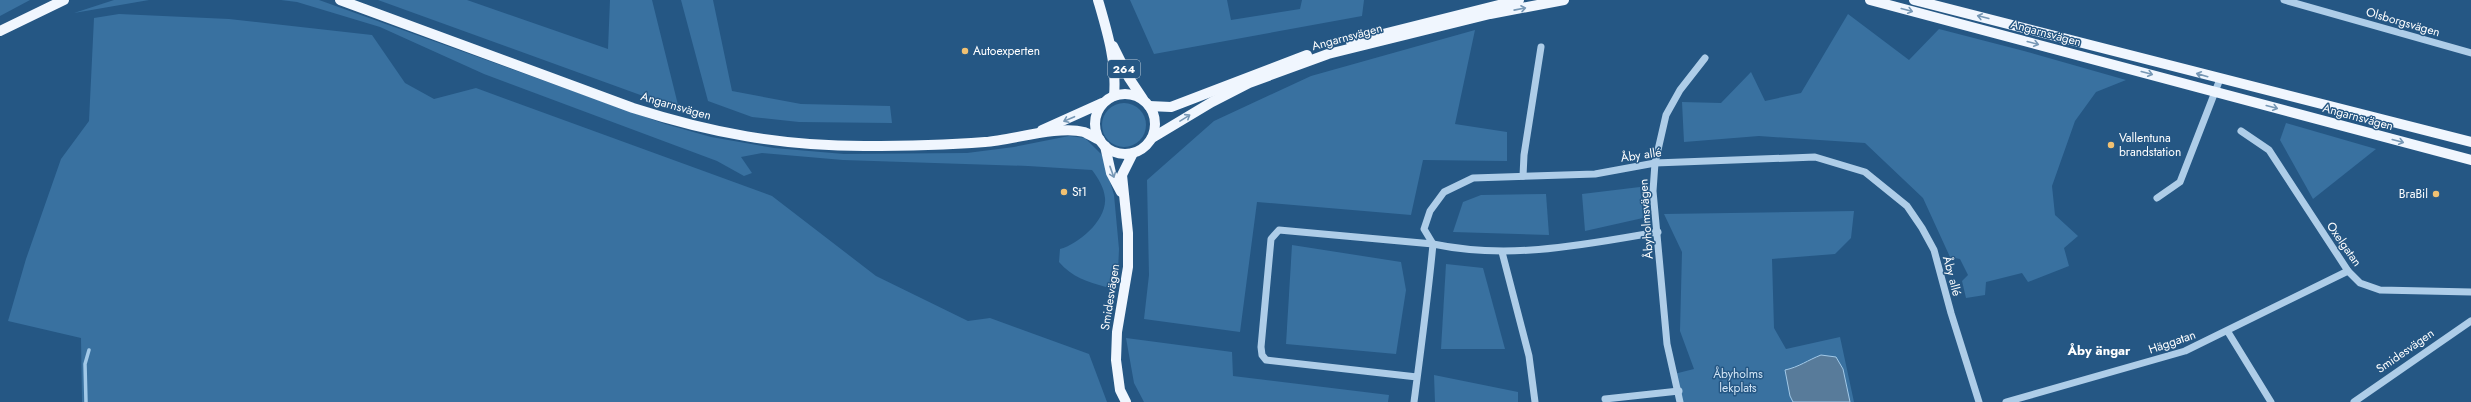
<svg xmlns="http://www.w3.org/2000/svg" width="2471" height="402" viewBox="0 0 2471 402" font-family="Jost,sans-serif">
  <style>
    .green { fill: #3971a0 }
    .water { fill: #587b9a; stroke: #a2c9e8 }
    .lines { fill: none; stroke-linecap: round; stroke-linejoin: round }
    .stream { stroke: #a2c9e8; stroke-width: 3.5 }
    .minor { stroke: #aecde8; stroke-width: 7 }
    .major { stroke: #f0f6fe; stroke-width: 10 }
    .oneway { stroke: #7697b5 }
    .poi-dot { fill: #f1c172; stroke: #255784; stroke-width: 1.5 }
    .labels { text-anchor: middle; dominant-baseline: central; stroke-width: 3; stroke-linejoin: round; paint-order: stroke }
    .shield { fill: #255784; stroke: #becdda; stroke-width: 1 }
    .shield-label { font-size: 11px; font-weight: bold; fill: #fff }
    .street-label { font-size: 12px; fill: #fff; stroke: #255784 }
    .poi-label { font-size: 12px; fill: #fff; stroke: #255784; text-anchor: start }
    .park-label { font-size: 12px; fill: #d2e5f6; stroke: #255784 }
    .neighbourhood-label { font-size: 13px; font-weight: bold; fill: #fff; stroke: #255784 }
  </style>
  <rect width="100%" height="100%" fill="#255784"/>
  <g class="green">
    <polygon points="0,0 30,0 0,16"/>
    <polygon points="114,0 149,0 74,13"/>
    <path d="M 281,0 L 319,0 L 665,124 L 711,137 L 774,148 L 844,154 L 967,153 L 1014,147 L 1069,136 L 1085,138 L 1102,155 L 1114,195 L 1119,249 L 1118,271 L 1106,287 C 1087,282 1072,277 1059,262 L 1060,249 C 1079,244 1107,220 1105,198 C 1104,187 1098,178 1092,170 L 1028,166 L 843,160 L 762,153 L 741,157 L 752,173 L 744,176 L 717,161 L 484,74 L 380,27 L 297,2 Z"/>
    <polygon points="378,0 467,0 608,49 610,0 652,0 679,109"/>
    <polygon points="681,0 713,0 732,91 801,104 890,106 892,123 799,122 752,117 708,101"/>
    <polygon points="1130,0 1227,0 1231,20 1300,9 1302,0 1364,0 1362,16 1154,54"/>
    <polygon points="119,14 229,19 372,35 405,83 434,99 476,88 772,196 876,276 968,321 990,318 1089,354 1107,402 82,402 81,338 8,321 26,259 61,159 89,121 94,18"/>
    <polygon points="1848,14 1909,60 1939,29 2024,51 2126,80 2096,92 2075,121 2052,186 2055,215 2078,236 2064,248 2069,266 2028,282 2022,273 1986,282 1985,295 1966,298 1962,281 1968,275 1960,259 1950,257 1923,198 1865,143 1759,136 1684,142 1682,102 1721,103 1751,72 1765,101 1801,93"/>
    <polygon points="1475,30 1455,124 1507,132 1507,161 1423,160 1411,215 1257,202 1240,332 1144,319 1149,275 1147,180 1214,121 1311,76"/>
    <circle cx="1124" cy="125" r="22"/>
    <polygon points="2286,123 2376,149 2313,199 2280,140"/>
    <polygon points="1640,187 1643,218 1585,231 1582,194"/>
    <polygon points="1546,194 1549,235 1453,232 1463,202 1481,195"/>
    <polygon points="1854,211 1851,238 1835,254 1772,259 1774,328 1786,349 1840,337 1854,402 1679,402 1674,374 1694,369 1680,331 1682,252 1664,214"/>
    <polygon points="1292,245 1401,262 1406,290 1396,354 1286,344"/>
    <polygon points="1446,264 1483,268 1505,349 1441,349"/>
    <polygon points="1126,338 1232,352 1233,376 1389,395 1388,402 1144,402 1134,383"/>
    <polygon points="1434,375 1518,392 1518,402 1435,402"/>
  </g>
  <path class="water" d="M 1821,355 L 1836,357 L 1843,369 L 1850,402 L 1793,402 L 1790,396 L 1785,370 C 1799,367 1808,360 1821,355 Z"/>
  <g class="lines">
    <polyline class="stream" points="86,402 85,364 89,350"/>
    <g class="minor">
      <polyline points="2284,0 2471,53"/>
      <polyline points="2241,131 2269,150 2348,271 2360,283 2380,290 2471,292"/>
      <polyline points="1523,176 1524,155 1541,47"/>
      <polyline points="2157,198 2180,182 2220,79"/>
      <path d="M 1658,232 C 1583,245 1509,260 1433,244 L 1424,229 L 1430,211 L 1444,192 L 1473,178 L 1595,174 L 1655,163 L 1815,157 L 1865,172 L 1907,206 L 1922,228 L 1934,250 L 1951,313 L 1979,402"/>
      <polyline points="1502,252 1529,356 1535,402"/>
      <polyline points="2228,332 2271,402"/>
      <polyline points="1605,399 1679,391"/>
      <path d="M 1414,402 C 1421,349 1428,297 1433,244 L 1279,230 L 1271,239 L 1261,347 L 1262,355 L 1266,360 L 1417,377"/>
      <polyline points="1680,402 1667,344 1653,191 1655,163 1666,115 1680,90 1705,58"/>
      <polyline points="2006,402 2185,351 2348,271"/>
      <polyline points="2354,402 2471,321"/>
    </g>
    <g class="major">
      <path d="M 340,0 L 633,108 C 711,133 782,146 864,146 C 904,146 945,145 985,142 C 1012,140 1059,125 1084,132 C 1089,134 1095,138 1100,140"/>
      <path d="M 1098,0 C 1107,31 1117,63 1114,96"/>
      <polyline points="1870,0 2471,160"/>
      <polyline points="1914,0 2471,142"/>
      <polyline points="0,31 64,0"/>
      <polyline points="1351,42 1519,0"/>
      <polyline points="1113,46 1129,78 1143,99"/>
      <circle cx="1125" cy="124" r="30"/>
      <polyline points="1149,106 1171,107 1307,55"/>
      <polyline points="1042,130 1102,103"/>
      <polyline points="1152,138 1212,102 1249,83 1328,54 1490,14 1564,0"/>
      <polyline points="1105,146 1111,173 1121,192"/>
      <polyline points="1126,402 1120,390 1116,360 1117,332 1128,267 1128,233 1122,175 1133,153"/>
    </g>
  </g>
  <defs><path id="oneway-shaft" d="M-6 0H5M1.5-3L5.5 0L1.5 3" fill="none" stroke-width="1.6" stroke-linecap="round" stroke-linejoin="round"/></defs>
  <g class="oneway">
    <use href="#oneway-shaft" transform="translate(1520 9) rotate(-11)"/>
    <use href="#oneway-shaft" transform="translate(1907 10) rotate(15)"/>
    <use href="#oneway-shaft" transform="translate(1983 17) rotate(-166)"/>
    <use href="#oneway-shaft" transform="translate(2033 43) rotate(15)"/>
    <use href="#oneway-shaft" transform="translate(2147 73) rotate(15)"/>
    <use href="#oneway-shaft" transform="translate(2202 75) rotate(-164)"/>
    <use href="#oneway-shaft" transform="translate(2272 107) rotate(15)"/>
    <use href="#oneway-shaft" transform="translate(1185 118) rotate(-32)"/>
    <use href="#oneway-shaft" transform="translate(1069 119) rotate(157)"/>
    <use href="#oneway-shaft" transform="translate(2398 141) rotate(15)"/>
    <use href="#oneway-shaft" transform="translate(1112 172) rotate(70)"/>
  </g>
  <g class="poi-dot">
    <circle cx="965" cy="51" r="4"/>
    <circle cx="2111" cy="145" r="4"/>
    <circle cx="1064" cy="192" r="4"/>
    <circle cx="2436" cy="194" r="4"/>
  </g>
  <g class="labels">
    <rect class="shield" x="1108" y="60" width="32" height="18" rx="3"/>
    <g class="shield-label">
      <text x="1124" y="69">264</text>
    </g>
    <g class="street-label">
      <text transform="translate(2403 22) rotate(16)">Olsborgsvägen</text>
      <text transform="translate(2046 33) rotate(15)">Angarnsvägen</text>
      <text transform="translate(1347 37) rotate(-15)">Angarnsvägen</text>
      <text transform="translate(676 106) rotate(16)">Angarnsvägen</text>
      <text transform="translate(2358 117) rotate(15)">Angarnsvägen</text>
      <text transform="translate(1641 155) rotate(-8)">Åby allé</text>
      <text transform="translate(1646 219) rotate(-94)">Åbyholmsvägen</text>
      <text transform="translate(2344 244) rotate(55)">Oxelgatan</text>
      <text transform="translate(1952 276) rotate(75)">Åby allé</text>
      <text transform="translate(1110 297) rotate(-81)">Smidesvägen</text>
      <text transform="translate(2172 342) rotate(-19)">Häggatan</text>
      <text transform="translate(2405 351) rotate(-35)">Smidesvägen</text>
    </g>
    <g class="poi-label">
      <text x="973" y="51">Autoexperten</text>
      <text x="2119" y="138">Vallentuna<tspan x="2119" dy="14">brandstation</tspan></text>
      <text x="1072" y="192">St1</text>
      <text x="2428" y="194" text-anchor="end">BraBil</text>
    </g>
    <g class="park-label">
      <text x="1738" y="374">Åbyholms<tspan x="1738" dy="14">lekplats</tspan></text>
    </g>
    <g class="neighbourhood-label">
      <text x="2099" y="350">Åby ängar</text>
    </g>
  </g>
</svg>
